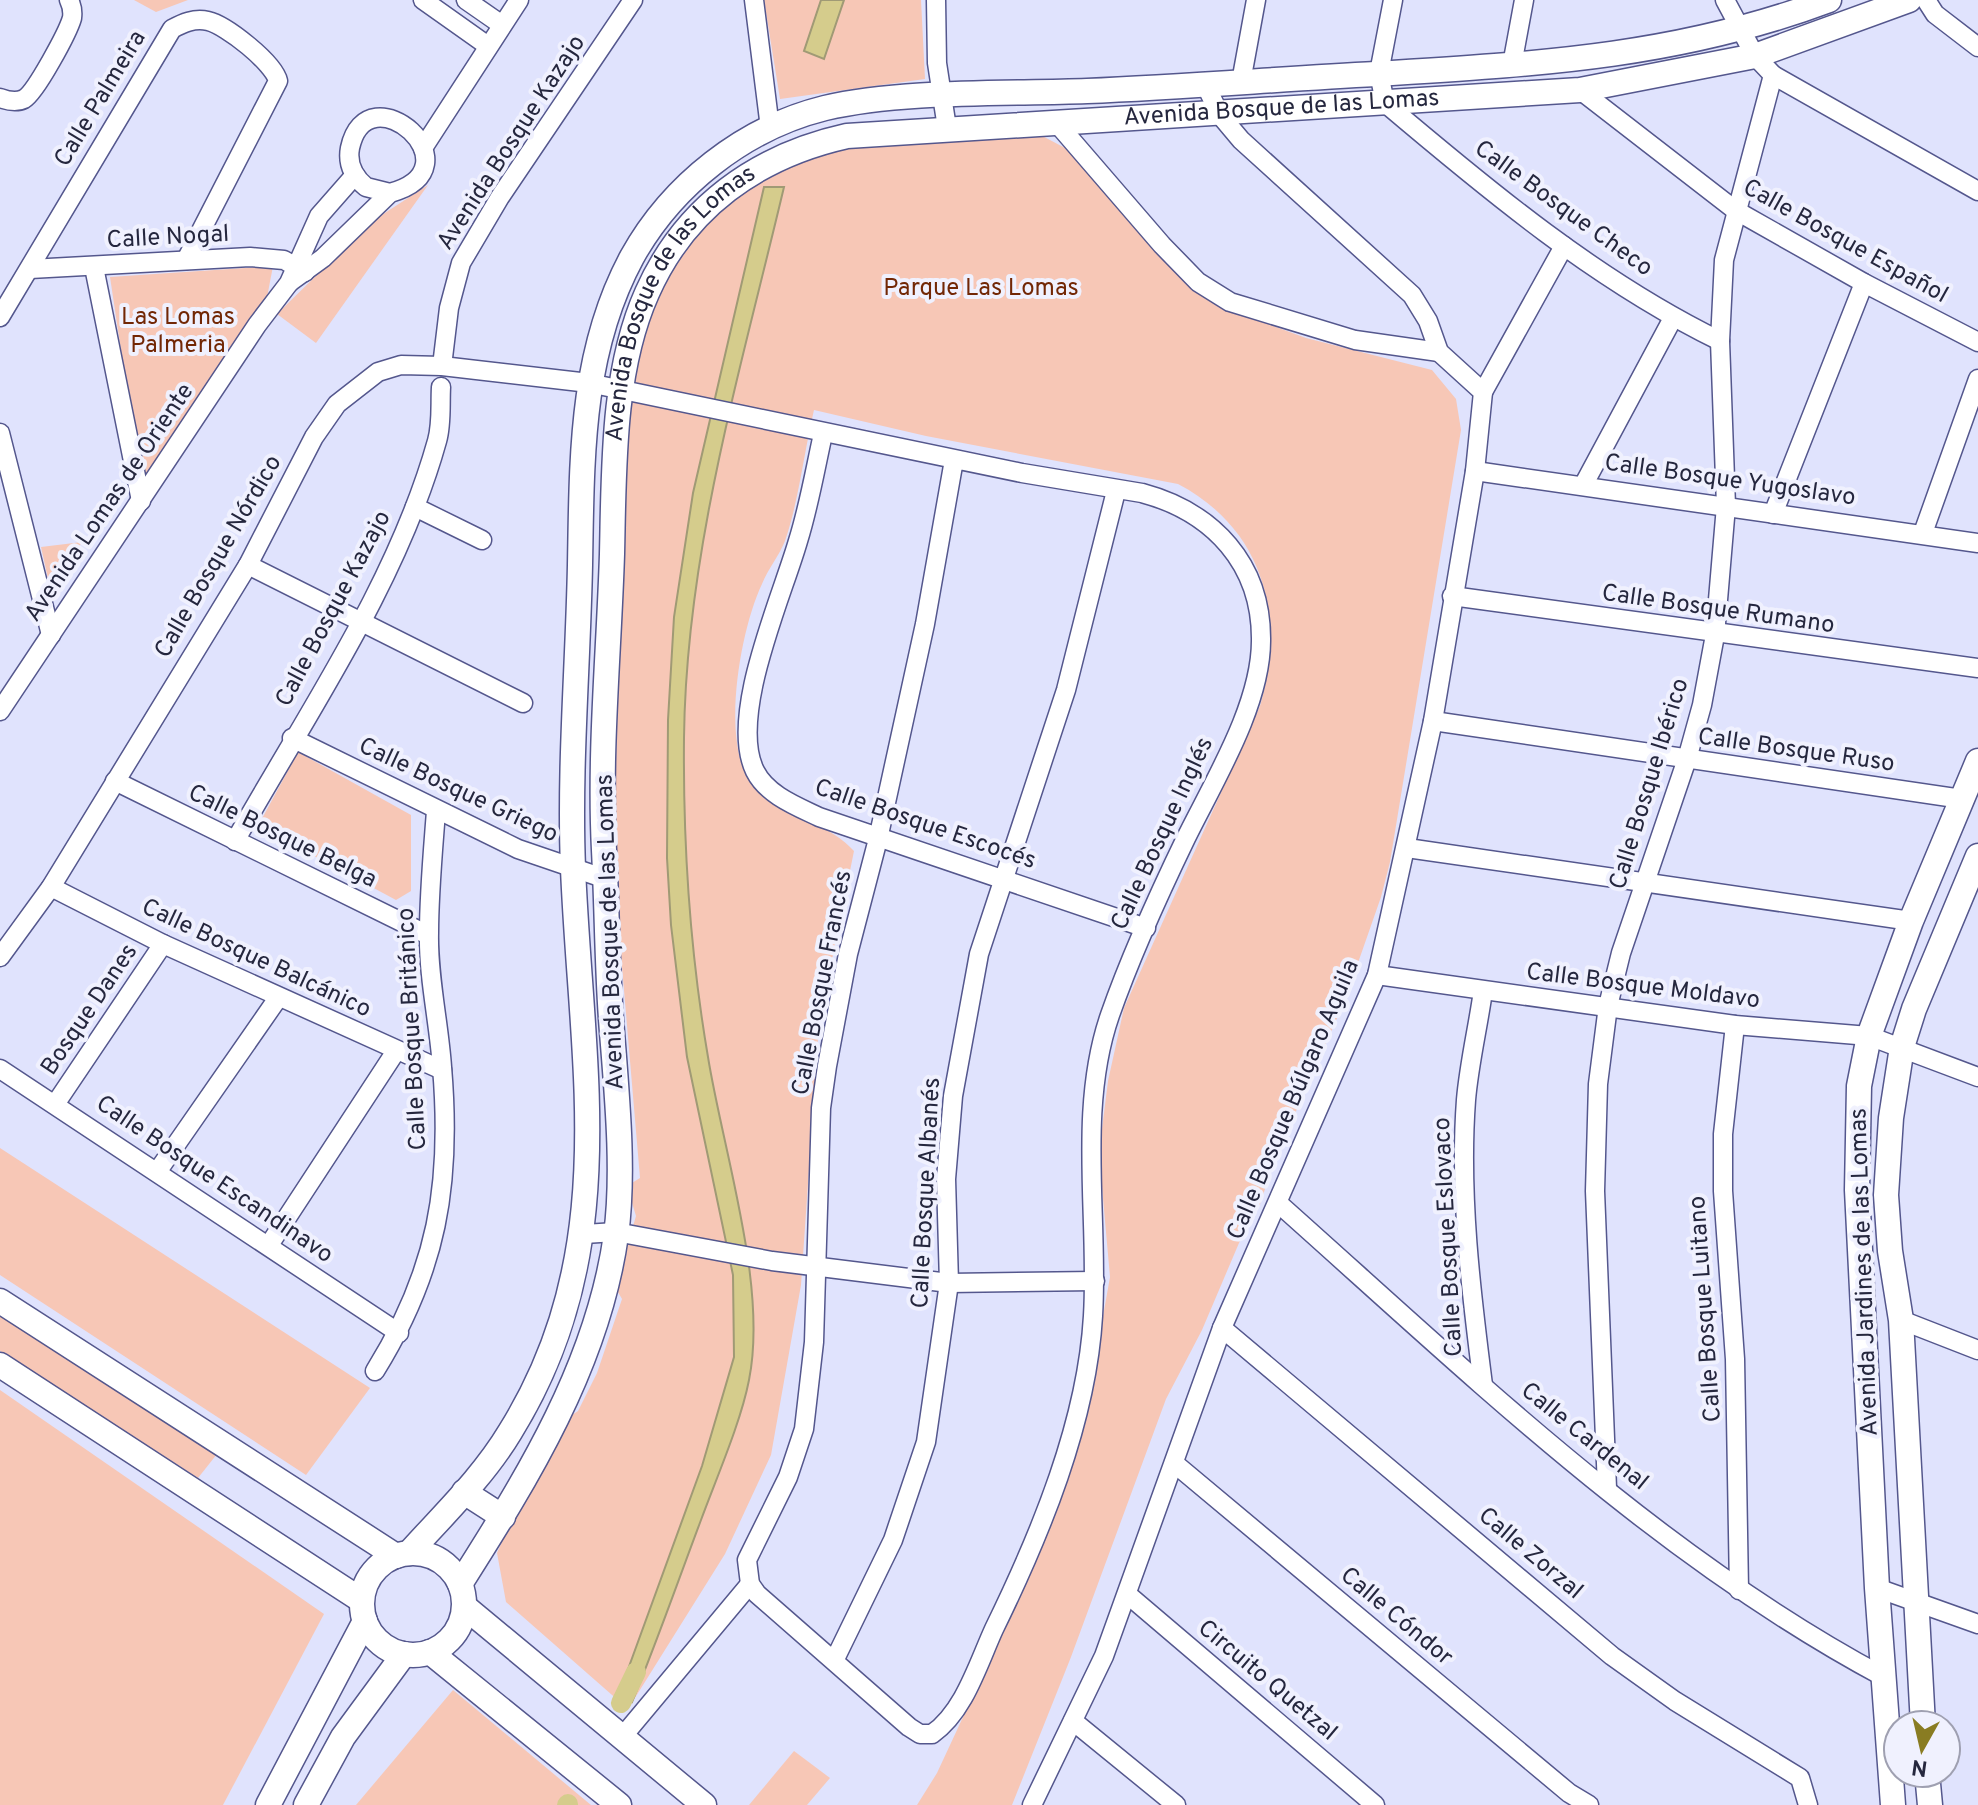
<svg xmlns="http://www.w3.org/2000/svg" width="1978" height="1805" viewBox="0 0 1978 1805" font-family="Overpass,sans-serif">
  <style>
    .green { fill: #f7c7b6 }
    .water { fill: #d5cc8c; stroke: #a09a75; stroke-width: 2 }
    .lines { fill: none; stroke-linecap: round; stroke-linejoin: round }
    .canal { stroke: #d5cc8c; stroke-width: 20 }
    .street-casing { stroke: #54578d; stroke-width: 21 }
    .secondary-casing { stroke: #54578d; stroke-width: 27 }
    .street { stroke: #fff; stroke-width: 18 }
    .secondary { stroke: #fff; stroke-width: 24 }
    .labels { text-anchor: middle; dominant-baseline: central; stroke-width: 8; stroke-linejoin: round; paint-order: stroke }
    .street-label { font-size: 24px; fill: #25273e; stroke: #f0f1fe }
    .park-label { font-size: 24px; fill: #722705; stroke: #f0f1fe }
  </style>
  <rect width="100%" height="100%" fill="#e0e3fd"/>
  <g class="green">
    <polygon points="134,0 188,0 156,12"/>
    <polygon points="764,0 921,0 925,79 780,99"/>
    <path d="M 1031,130 L 1067,149 L 1102,190 L 1171,262 L 1225,308 L 1306,338 L 1432,370 L 1456,399 L 1461,430 L 1390,862 L 1381,897 L 1345,1000 L 1275,1159 L 1260,1204 L 1239,1243 L 1202,1330 L 1166,1399 L 1071,1657 L 1012,1805 L 917,1805 L 937,1773 L 1010,1616 L 1084,1423 L 1110,1277 L 1099,1153 L 1108,1081 L 1124,1008 L 1260,706 C 1286,617 1264,529 1178,484 L 926,436 L 814,410 C 804,452 799,500 785,541 C 779,556 768,569 762,584 C 741,628 723,730 746,774 C 764,808 828,821 854,851 L 819,1024 L 801,1285 L 771,1455 L 725,1554 L 628,1709 L 506,1602 L 497,1553 L 526,1487 L 566,1419 L 578,1411 L 597,1373 L 622,1299 L 615,1287 L 636,1216 L 627,1186 L 640,1178 L 614,873 L 621,487 L 634,356 L 654,303 L 673,267 L 695,235 L 732,199 L 810,155 L 861,144 Z"/>
    <polygon points="428,185 316,343 277,314 371,222"/>
    <polygon points="273,266 265,308 142,490 110,277"/>
    <polygon points="82,542 51,592 41,547"/>
    <polygon points="298,752 411,815 411,891 396,900 258,826"/>
    <polygon points="0,1148 370,1388 306,1475 0,1275"/>
    <polygon points="0,1311 221,1449 198,1478 0,1351"/>
    <polygon points="0,1390 324,1614 223,1805 0,1805"/>
    <polygon points="453,1690 591,1805 356,1805"/>
    <polygon points="794,1751 830,1778 807,1805 749,1805"/>
  </g>
  <g class="water">
    <polygon points="821,0 844,0 824,59 804,51"/>
    <path d="M 764,187 L 784,187 C 741,369 686,551 684,738 C 683,845 690,952 708,1057 C 723,1151 768,1286 749,1380 C 741,1422 716,1479 701,1520 C 678,1581 657,1642 632,1702 L 619,1694 L 702,1466 L 734,1357 L 733,1275 L 687,1057 L 671,925 L 667,858 L 668,720 L 674,617 L 693,493 Z"/>
  </g>
  <g class="lines">
    <g class="canal">
      <polyline points="621,1703 636,1672"/>
      <polyline points="567,1805 568,1804"/>
    </g>
    <defs>
      <g id="street">
        <polyline points="423,0 488,46"/>
        <polyline points="466,0 502,25"/>
        <polyline points="754,0 770,128"/>
        <polyline points="936,0 937,63 947,128"/>
        <path d="M 1393,0 L 1379,73 L 1385,103 C 1489,191 1597,281 1720,341"/>
        <polyline points="1926,0 1935,14 1978,47"/>
        <polyline points="1512,65 1524,0"/>
        <polyline points="1773,75 1978,191"/>
        <polyline points="1241,82 1256,0"/>
        <polyline points="1580,90 1735,210 1864,283 1978,342"/>
        <path d="M 0,98 C 8,101 16,103 24,99 C 36,92 68,32 72,18 C 73,11 72,6 69,0"/>
        <polyline points="1055,121 1162,245 1198,282 1230,302 1355,340 1439,352"/>
        <polyline points="423,148 519,0"/>
        <polyline points="94,267 141,501"/>
        <polyline points="30,269 250,257 284,260 305,272"/>
        <path d="M 290,282 L 323,258 L 390,193 C 482,168 367,68 350,148 C 347,164 354,177 366,187 L 390,193"/>
        <path d="M 0,317 L 172,29 C 183,23 194,18 208,21 C 226,25 274,63 278,81 L 186,260"/>
        <polyline points="442,366 449,308 461,263 500,197 633,0"/>
        <polyline points="1483,392 1564,246"/>
        <polyline points="0,433 51,635"/>
        <path d="M 823,434 C 815,470 809,506 798,541 C 782,597 728,716 755,771 C 767,795 796,806 819,817 L 1146,928"/>
        <polyline points="1475,471 1978,543"/>
        <polyline points="1584,484 1673,318"/>
        <polyline points="415,507 482,540"/>
        <polyline points="1773,514 1864,283"/>
        <polyline points="1923,533 1978,379"/>
        <polyline points="248,565 523,703"/>
        <polyline points="1452,596 1978,668"/>
        <polyline points="0,711 257,325 289,283 319,216 355,175"/>
        <polyline points="1433,721 1962,799"/>
        <polyline points="292,738 518,849 606,879"/>
        <polyline points="115,781 428,935"/>
        <path d="M 235,841 C 307,713 397,584 437,441 C 442,424 440,405 441,387"/>
        <polyline points="1407,848 1911,921"/>
        <polyline points="51,887 163,944 442,1070"/>
        <path d="M 0,957 L 51,887 L 248,565 L 314,437 L 337,404 L 378,372 L 401,365 L 442,366 L 589,383 L 1022,473 L 1142,493 C 1213,512 1262,564 1261,641 C 1261,705 1214,781 1186,838 C 1158,896 1131,955 1110,1015 C 1077,1110 1099,1218 1093,1316 C 1087,1422 1040,1535 994,1629 C 978,1664 964,1712 932,1734 L 920,1734 L 909,1727 L 757,1594 L 750,1584 L 747,1560 L 788,1477 L 804,1429 L 814,1342 L 821,1108 L 827,1066 L 848,954 L 878,839 L 925,624 L 954,460"/>
        <polyline points="1377,975 1735,1025 1869,1036 1978,1077"/>
        <polyline points="1735,1025 1723,1134 1723,1191 1735,1359 1739,1590"/>
        <polyline points="0,1069 399,1333"/>
        <polyline points="56,1103 163,944"/>
        <polyline points="157,1172 278,998"/>
        <path d="M 1278,1203 C 1468,1372 1657,1556 1884,1677"/>
        <polyline points="584,1234 616,1232 772,1261 949,1283 1095,1281"/>
        <polyline points="269,1245 396,1051"/>
        <polyline points="1901,1320 1978,1350"/>
        <polyline points="1222,1328 1612,1656 1675,1701 1800,1778 1808,1805"/>
        <path d="M 375,1371 C 437,1271 452,1185 442,1067 C 439,1023 428,977 429,933 C 429,893 433,851 436,811"/>
        <path d="M 1483,1385 C 1471,1292 1459,1194 1466,1100 C 1469,1064 1478,1027 1483,991"/>
        <polyline points="1174,1463 1569,1793 1589,1805"/>
        <polyline points="1607,1488 1595,1191 1598,1084 1608,1006 1621,953 1687,759 1702,705 1715,635 1726,506 1720,341 1724,260 1773,75 1755,56 1725,0"/>
        <polyline points="1877,1588 1978,1624"/>
        <polyline points="1127,1594 1375,1805"/>
        <polyline points="835,1659 893,1540 926,1442 949,1283 946,1179 953,1096 979,954 1066,690 1116,491"/>
        <polyline points="1073,1721 1176,1805"/>
        <polyline points="623,1736 750,1584"/>
        <polyline points="1032,1805 1104,1656 1222,1328 1377,975 1433,721 1475,471 1483,392 1439,352 1428,321 1412,295 1241,140 1220,115 1206,86"/>
      </g>
      <g id="secondary">
        <polyline points="0,1301 396,1556"/>
        <polyline points="0,1365 361,1600"/>
        <polyline points="464,1492 503,1517"/>
        <path d="M 409,1553 C 444,1514 483,1477 510,1432 C 623,1250 581,1067 573,868 C 569,767 578,666 580,565 C 582,459 580,353 632,257 C 672,185 744,128 825,108 C 901,90 1008,94 1087,91 C 1184,87 1280,79 1376,74 C 1537,64 1677,57 1829,0"/>
        <circle cx="413" cy="1604" r="51"/>
        <path id="s1" d="M 460,1584 C 528,1477 598,1364 616,1235 C 625,1169 616,1086 611,1019 C 607,963 607,907 604,850 C 599,752 609,652 612,554 C 614,470 612,371 647,293 C 685,207 757,156 847,136 L 1580,90 L 1755,56 L 1909,0"/>
        <polyline points="465,1607 704,1805"/>
        <polyline points="430,1652 619,1805"/>
        <polyline points="1923,1725 1901,1320 1890,1251 1886,1195 1891,1118 1902,1047 1914,1009 1978,856"/>
        <polyline points="1927,1773 1930,1805"/>
        <polyline points="268,1805 365,1621"/>
        <polyline points="306,1805 343,1737 404,1654"/>
        <polyline points="1893,1805 1877,1588 1857,1190 1859,1086 1869,1036 1911,921 1978,761"/>
      </g>
    </defs>
    <use href="#street" class="street-casing"/>
    <use href="#secondary" class="secondary-casing"/>
    <use href="#street" class="street"/>
    <use href="#secondary" class="secondary"/>
  </g>
  <g class="labels">
    <g class="street-label">
      <text transform="translate(101 99) rotate(-59)">Calle Palmeira</text>
      <text stroke="none"><textPath href="#s1" startOffset="2032">Avenida Bosque de las Lomas</textPath></text>
      <text transform="translate(512 143) rotate(-57)">Avenida Bosque Kazajo</text>
      <text transform="translate(1563 209) rotate(36)">Calle Bosque Checo</text>
      <text transform="translate(168 238) rotate(-3)">Calle Nogal</text>
      <text transform="translate(1845 242) rotate(29)">Calle Bosque Español</text>
      <text stroke="none"><textPath href="#s1" startOffset="1338">Avenida Bosque de las Lomas</textPath></text>
      <text transform="translate(1730 481) rotate(8)">Calle Bosque Yugoslavo</text>
      <text transform="translate(110 503) rotate(-56)">Avenida Lomas de Oriente</text>
      <text transform="translate(219 557) rotate(-60)">Calle Bosque Nórdico</text>
      <text transform="translate(334 609) rotate(-62)">Calle Bosque Kazajo</text>
      <text transform="translate(1718 610) rotate(8)">Calle Bosque Rumano</text>
      <text transform="translate(1796 751) rotate(8)">Calle Bosque Ruso</text>
      <text transform="translate(1650 784) rotate(-73)">Calle Bosque Ibérico</text>
      <text transform="translate(458 791) rotate(25)">Calle Bosque Griego</text>
      <text transform="translate(925 825) rotate(19)">Calle Bosque Escocés</text>
      <text transform="translate(1163 834) rotate(-65)">Calle Bosque Inglés</text>
      <text transform="translate(282 837) rotate(26)">Calle Bosque Belga</text>
      <text transform="translate(611 932) rotate(-92)">Avenida Bosque de las Lomas</text>
      <text transform="translate(256 959) rotate(25)">Calle Bosque Balcánico</text>
      <text transform="translate(823 983) rotate(-79)">Calle Bosque Francés</text>
      <text transform="translate(1643 987) rotate(7)">Calle Bosque Moldavo</text>
      <text transform="translate(90 1010) rotate(-56)">Bosque Danes</text>
      <text transform="translate(413 1029) rotate(-93)">Calle Bosque Británico</text>
      <text transform="translate(1294 1100) rotate(-67)">Calle Bosque Búlgaro Aguila</text>
      <text transform="translate(214 1180) rotate(34)">Calle Bosque Escandinavo</text>
      <text transform="translate(927 1193) rotate(-87)">Calle Bosque Albanés</text>
      <text transform="translate(1449 1237) rotate(-93)">Calle Bosque Eslovaco</text>
      <text transform="translate(1865 1272) rotate(-92)">Avenida Jardines de las Lomas</text>
      <text transform="translate(1706 1309) rotate(-94)">Calle Bosque Luitano</text>
      <text transform="translate(1584 1437) rotate(39)">Calle Cardenal</text>
      <text transform="translate(1530 1554) rotate(40)">Calle Zorzal</text>
      <text transform="translate(1396 1617) rotate(40)">Calle Cóndor</text>
      <text transform="translate(1267 1681) rotate(40)">Circuito Quetzal</text>
    </g>
    <g class="park-label">
      <text x="981" y="289">Parque Las Lomas</text>
      <text x="178" y="318">Las Lomas<tspan x="178" dy="28">Palmeria</tspan></text>
    </g>
  </g>
  <g transform="translate(1922 1749) rotate(188)"><circle r="38" fill="#f0f1fe" stroke="#9fa0b1" stroke-width="2"/>
  <path d="M0-6L14 30L0 20L-14 30Z" fill="#897c22"/>
  <text y="-12" font-size="22" font-weight="bold" text-anchor="middle" fill="#25273e">N</text>
  </g>
</svg>
